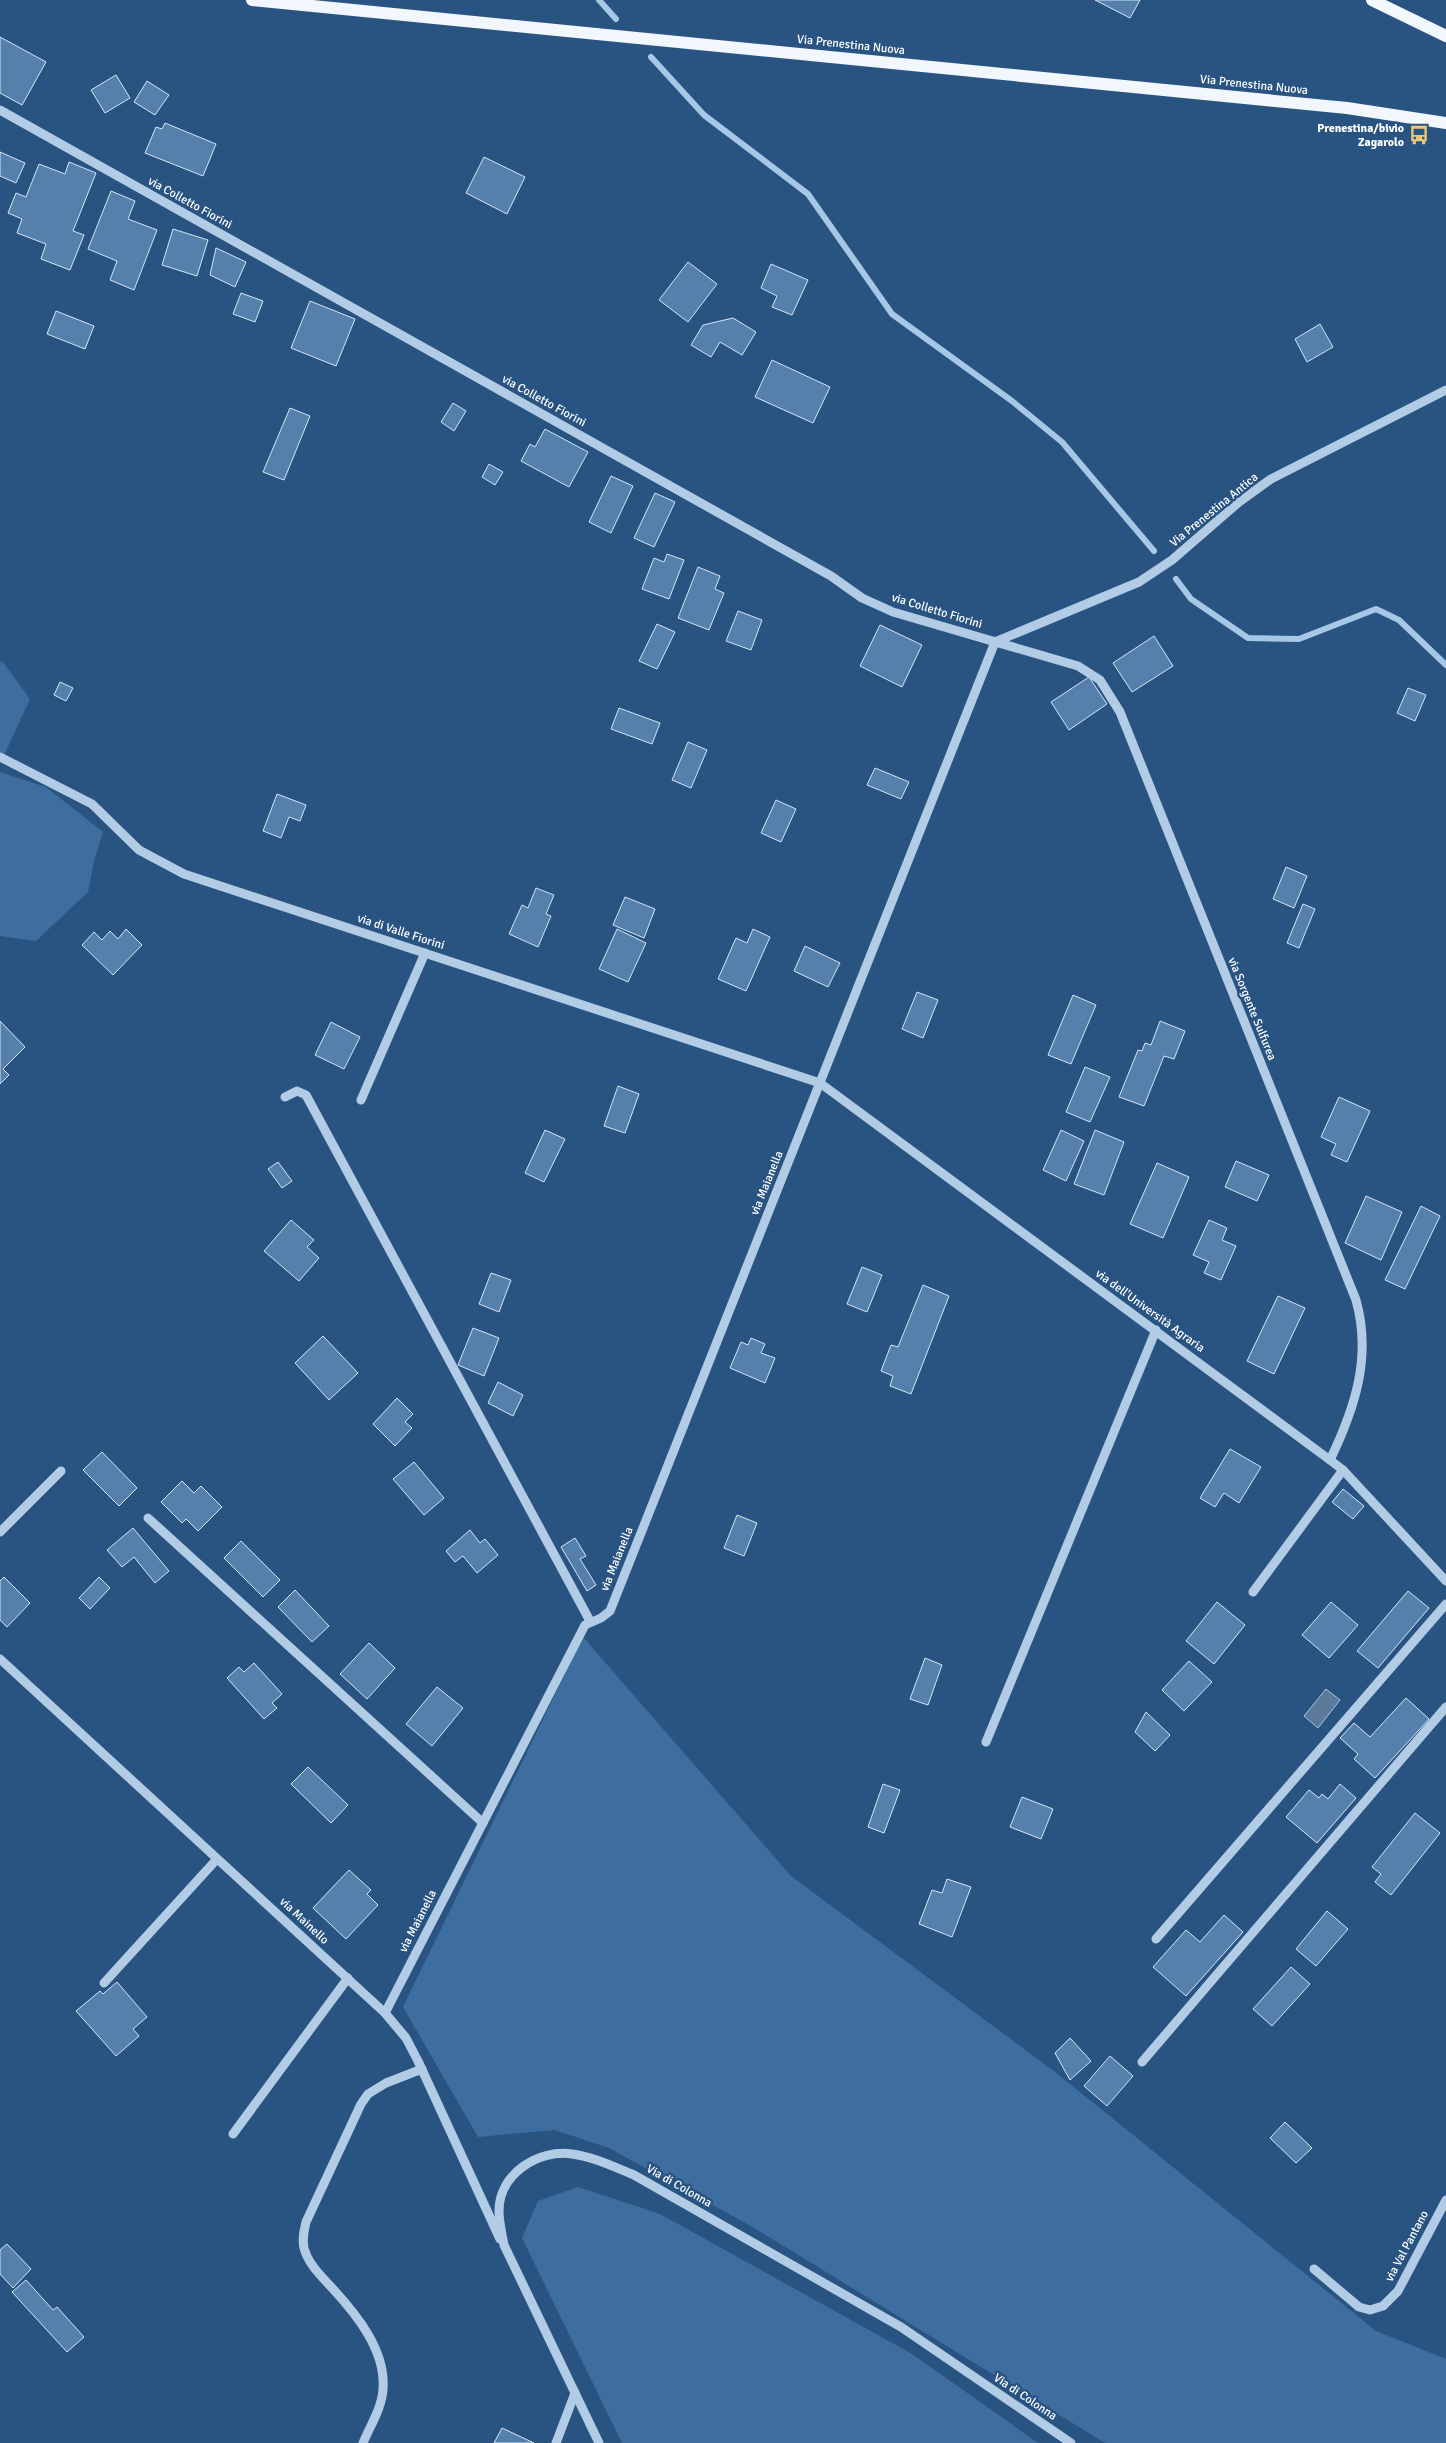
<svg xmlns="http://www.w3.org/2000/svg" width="1446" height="2443" viewBox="0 0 1446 2443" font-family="Signika,sans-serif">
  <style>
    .green { fill: #3e6e9f }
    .water { fill: #5b7999; stroke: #a6c7e6 }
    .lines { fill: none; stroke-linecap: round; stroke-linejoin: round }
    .stream { stroke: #a6c7e6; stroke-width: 6 }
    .building { fill: #5580ac; stroke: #d5e5f5 }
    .minor { stroke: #b2cce6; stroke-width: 9 }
    .major { stroke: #f2f7fd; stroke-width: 12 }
    .labels { text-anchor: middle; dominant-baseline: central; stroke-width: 5; stroke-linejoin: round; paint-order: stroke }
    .street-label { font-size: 12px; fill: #fff; stroke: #295482 }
    .poi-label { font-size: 12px; font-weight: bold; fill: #fff; stroke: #295482; text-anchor: end }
  </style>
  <rect width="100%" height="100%" fill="#295482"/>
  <g class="green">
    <polygon points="2,661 30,699 0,764 0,662"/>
    <polygon points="0,772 46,787 103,832 94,861 88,892 36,941 0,936"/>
    <polygon points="583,1637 791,1876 1055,2072 1376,2331 1446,2359 1446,2443 1105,2443 756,2229 609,2148 555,2130 478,2137 403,2007"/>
    <polygon points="578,2187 660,2214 912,2354 1038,2443 622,2443 522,2238 538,2201"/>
  </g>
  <polygon class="water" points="1326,1689 1340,1700 1318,1728 1304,1716"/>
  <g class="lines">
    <g class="stream">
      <polyline points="599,0 616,19"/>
      <polyline points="651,57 704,115 808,194 892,314 1012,401 1062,442 1154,551"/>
      <polyline points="1176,579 1191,599 1248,638 1299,639 1376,609 1399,620 1446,665"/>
    </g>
  </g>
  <g class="building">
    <polygon points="1095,0 1140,0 1130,18"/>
    <polygon points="0,37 46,62 22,105 0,93"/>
    <polygon points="116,75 130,98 105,113 91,90"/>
    <polygon points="147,81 169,95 155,115 134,102"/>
    <polygon points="165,123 216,144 203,176 145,153 156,127 162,129"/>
    <polygon points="0,152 25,163 16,183 0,176"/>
    <polygon points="484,157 525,177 507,214 466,193"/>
    <polygon points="69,162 96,173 73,231 84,235 70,270 41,259 46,244 17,233 22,219 8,213 16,193 26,197 39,164 65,174"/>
    <polygon points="111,191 135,201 128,219 157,230 134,290 110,280 117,261 88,249"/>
    <polygon points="173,229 208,240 197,276 162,265"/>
    <polygon points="216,248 246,262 235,287 210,275"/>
    <polygon points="688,262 717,284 688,322 659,300"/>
    <polygon points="771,264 808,280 792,315 772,307 777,296 761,288"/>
    <polygon points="241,293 263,301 255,322 233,314"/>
    <polygon points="310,301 355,319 336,366 291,348"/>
    <polygon points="56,311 94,326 85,349 47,334"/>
    <polygon points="733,318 756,332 742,355 720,342 711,357 691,345 703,325"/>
    <polygon points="1320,324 1333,347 1307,362 1295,339"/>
    <polygon points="772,360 830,387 813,423 755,397"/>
    <polygon points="453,403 466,411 454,431 441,422"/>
    <polygon points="290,408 310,416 284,480 263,472"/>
    <polygon points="545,429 588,452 569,487 521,461 530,444 535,447"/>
    <polygon points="489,464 503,472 495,485 482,477"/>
    <polygon points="611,476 633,486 611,533 589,522"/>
    <polygon points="655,493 675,502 654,547 634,538"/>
    <polygon points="667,554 684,560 669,599 642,589 654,558 664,562"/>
    <polygon points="698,567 720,576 715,589 724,593 709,630 678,618"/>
    <polygon points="738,611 762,620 751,650 726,641"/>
    <polygon points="657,624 675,632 657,669 639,661"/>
    <polygon points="880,625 922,645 902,687 860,666"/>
    <polygon points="1154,636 1173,666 1132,692 1113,663"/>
    <polygon points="1089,677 1107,704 1069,730 1051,702"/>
    <polygon points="60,682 73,688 66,701 54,695"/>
    <polygon points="1408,688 1426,695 1415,721 1397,713"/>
    <polygon points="619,708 660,723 652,744 611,729"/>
    <polygon points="688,742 707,750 691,788 672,780"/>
    <polygon points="875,768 909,782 901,799 867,785"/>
    <polygon points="277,794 306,805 300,821 289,817 281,838 263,831"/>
    <polygon points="776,800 796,809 781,842 761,833"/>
    <polygon points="1286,867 1307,876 1294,908 1273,899"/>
    <polygon points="536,888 554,895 546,914 551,916 538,947 509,934 522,905 528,908"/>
    <polygon points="625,897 655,909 644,938 613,925"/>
    <polygon points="1303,904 1315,909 1299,948 1287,943"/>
    <polygon points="126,929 142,945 113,975 82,945 94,932 102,940 110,931 118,939"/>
    <polygon points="617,929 646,943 628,982 599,969"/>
    <polygon points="753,929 770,937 746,991 718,979 736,938 747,943"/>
    <polygon points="805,946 840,963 828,987 794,971"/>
    <polygon points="917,992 938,1000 923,1038 902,1029"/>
    <polygon points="1073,995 1096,1005 1071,1064 1048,1055"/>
    <polygon points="0,1021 25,1047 3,1069 9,1075 0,1084"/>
    <polygon points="1160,1021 1185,1031 1174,1059 1164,1056 1144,1106 1119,1097 1138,1050 1142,1051 1145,1043 1151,1045"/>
    <polygon points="331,1022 360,1037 344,1069 315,1055"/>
    <polygon points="1085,1067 1110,1077 1090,1122 1066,1112"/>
    <polygon points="618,1086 639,1094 625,1133 604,1126"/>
    <polygon points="1339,1097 1370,1111 1347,1162 1331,1155 1336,1144 1321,1137"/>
    <polygon points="545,1130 565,1139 544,1182 525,1173"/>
    <polygon points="1061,1130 1084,1141 1066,1181 1043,1170"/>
    <polygon points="1095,1130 1124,1142 1104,1195 1074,1184"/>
    <polygon points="1236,1161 1269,1175 1257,1201 1225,1187"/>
    <polygon points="278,1162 292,1181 282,1188 268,1169"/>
    <polygon points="1157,1163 1189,1177 1163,1238 1130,1224"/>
    <polygon points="1366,1196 1402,1212 1381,1260 1345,1243"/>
    <polygon points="1421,1206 1440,1216 1405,1289 1385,1280"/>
    <polygon points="291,1220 314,1240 307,1247 319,1258 299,1281 264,1251"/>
    <polygon points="1209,1220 1227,1228 1222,1240 1236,1246 1221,1280 1204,1273 1209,1262 1193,1255"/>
    <polygon points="862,1267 882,1275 867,1312 847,1304"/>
    <polygon points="491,1273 511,1280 499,1312 479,1304"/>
    <polygon points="923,1285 949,1296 911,1394 890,1386 893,1376 881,1371 891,1345 898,1347"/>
    <polygon points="1278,1296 1305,1308 1274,1374 1247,1361"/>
    <polygon points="473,1328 499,1338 484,1376 458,1365"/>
    <polygon points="323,1336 358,1373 329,1400 295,1363"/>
    <polygon points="751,1338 765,1344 761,1353 775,1358 765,1383 730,1368 741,1342 748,1345"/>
    <polygon points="498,1382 523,1395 513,1416 488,1403"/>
    <polygon points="397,1398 413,1414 405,1422 412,1428 395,1446 373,1424"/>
    <polygon points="1230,1449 1261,1467 1239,1503 1224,1493 1215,1507 1200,1498"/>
    <polygon points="102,1452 137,1488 119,1506 83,1470"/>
    <polygon points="414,1462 444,1498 424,1515 393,1479"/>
    <polygon points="182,1481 194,1493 201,1486 222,1507 198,1531 186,1519 182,1523 161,1502"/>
    <polygon points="1343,1489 1364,1506 1353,1519 1332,1502"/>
    <polygon points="737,1515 757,1523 744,1556 724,1548"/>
    <polygon points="133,1528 169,1571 155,1583 134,1557 122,1567 107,1550"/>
    <polygon points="470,1530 480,1543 485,1539 498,1555 477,1573 463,1556 455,1562 446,1551"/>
    <polygon points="575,1538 586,1556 580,1559 596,1585 587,1591 561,1547"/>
    <polygon points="241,1541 280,1580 263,1597 224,1558"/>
    <polygon points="4,1577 30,1603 7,1627 0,1620 0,1581"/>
    <polygon points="99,1577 110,1588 90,1609 79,1598"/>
    <polygon points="295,1590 329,1626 312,1642 278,1607"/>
    <polygon points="1408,1591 1429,1608 1378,1668 1357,1651"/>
    <polygon points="1217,1602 1245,1625 1214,1664 1186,1641"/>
    <polygon points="1331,1602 1358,1625 1329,1658 1302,1635"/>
    <polygon points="369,1643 395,1668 367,1699 340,1674"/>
    <polygon points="925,1658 942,1665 928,1705 910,1699"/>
    <polygon points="1189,1661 1212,1682 1184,1711 1162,1690"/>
    <polygon points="254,1663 282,1694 272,1703 277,1708 264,1719 227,1678 239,1667 244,1672"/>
    <polygon points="437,1687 463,1708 432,1746 406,1724"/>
    <polygon points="1406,1698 1429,1719 1375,1778 1354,1759 1358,1754 1340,1738 1354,1723 1370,1737"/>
    <polygon points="1146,1712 1170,1735 1155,1751 1135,1732"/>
    <polygon points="308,1767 348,1805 331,1823 291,1784"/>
    <polygon points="883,1784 900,1790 884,1833 868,1827"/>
    <polygon points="1340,1784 1356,1798 1317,1843 1286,1817 1309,1790 1319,1798 1322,1794 1328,1799"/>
    <polygon points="1022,1797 1053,1809 1041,1839 1010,1827"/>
    <polygon points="1415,1813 1440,1833 1391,1895 1375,1882 1381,1874 1372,1867"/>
    <polygon points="349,1870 371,1890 367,1894 378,1905 346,1939 313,1908"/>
    <polygon points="947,1879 971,1887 952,1937 919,1924 932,1890 942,1893"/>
    <polygon points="1327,1911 1348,1929 1316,1966 1296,1949"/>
    <polygon points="1224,1915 1243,1932 1186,1996 1153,1967 1186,1930 1200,1942"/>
    <polygon points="1291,1967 1310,1984 1272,2026 1253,2009"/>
    <polygon points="117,1982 147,2017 133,2029 139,2036 116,2056 76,2011 100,1991 103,1994"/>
    <polygon points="1070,2038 1091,2061 1070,2080 1055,2053"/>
    <polygon points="1110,2056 1133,2076 1107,2106 1084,2086"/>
    <polygon points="1285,2122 1312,2148 1296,2163 1270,2138"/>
    <polygon points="7,2244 31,2269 13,2288 0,2274 0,2250"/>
    <polygon points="26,2280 53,2310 57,2307 84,2337 67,2352 12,2292"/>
    <polygon points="502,2428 534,2443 494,2443"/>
  </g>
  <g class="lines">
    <g class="minor">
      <path d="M 0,110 L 831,576 L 862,598 L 893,612 L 1078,666 L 1100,680 L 1120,712 L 1356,1300 C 1372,1357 1355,1408 1330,1460"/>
      <polyline points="995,642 1139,582 1172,560 1239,502 1271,479 1446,390"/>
      <polyline points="0,757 92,804 139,850 184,874 820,1083 1330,1460 1343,1470 1446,1581"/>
      <polyline points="285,1097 297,1091 306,1095 590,1621"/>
      <polyline points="361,1100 425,953"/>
      <polyline points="148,1518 483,1823"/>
      <polyline points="0,1532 61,1471"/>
      <polyline points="1253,1592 1343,1470"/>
      <polyline points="0,1659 385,2013 406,2038 418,2061 500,2239"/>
      <polyline points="986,1742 1156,1330"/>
      <polyline points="1156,1939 1446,1604"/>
      <polyline points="104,1983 217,1859"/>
      <polyline points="385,2013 585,1625 601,1618 610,1611 995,642"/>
      <polyline points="1142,2062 1446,1707"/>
      <polyline points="233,2134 348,1978"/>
      <polyline points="1314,2269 1359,2307 1370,2310 1383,2306 1398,2291 1446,2200"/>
      <path d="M 363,2443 C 370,2426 382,2408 383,2389 C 386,2351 357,2315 333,2289 C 322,2277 308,2264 304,2248 C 302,2239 304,2231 306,2222 L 361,2104 L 368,2094 L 386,2083 L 422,2069"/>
      <polyline points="556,2443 575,2393"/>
      <path d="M 599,2443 L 504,2245 C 502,2234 499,2222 499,2211 C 499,2174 538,2149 572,2154 C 594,2157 614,2167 634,2175 L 901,2327 L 1071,2443"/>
    </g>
    <g class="major">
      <polyline points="252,0 1347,108 1446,123"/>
      <polyline points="1372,0 1446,36"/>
    </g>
  </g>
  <defs>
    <symbol id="bus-bare" viewBox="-9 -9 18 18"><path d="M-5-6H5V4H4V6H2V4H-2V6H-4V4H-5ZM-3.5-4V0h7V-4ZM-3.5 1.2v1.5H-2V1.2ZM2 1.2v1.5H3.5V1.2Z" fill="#edc678" stroke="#295482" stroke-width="2.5" paint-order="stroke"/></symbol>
  </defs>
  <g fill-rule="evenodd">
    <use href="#bus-bare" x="1405" y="121" width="28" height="28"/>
  </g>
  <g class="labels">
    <g class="street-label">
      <text transform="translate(851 45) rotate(6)">Via Prenestina Nuova</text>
      <text transform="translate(1254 85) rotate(6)">Via Prenestina Nuova</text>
      <text transform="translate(190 203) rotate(29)">via Colletto Fiorini</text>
      <text transform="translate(544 401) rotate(29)">via Colletto Fiorini</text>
      <text transform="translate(1214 510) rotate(-39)">Via Prenestina Antica</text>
      <text transform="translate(937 611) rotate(17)">via Colletto Fiorini</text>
      <text transform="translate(401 932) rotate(18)">via di Valle Fiorini</text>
      <text transform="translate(1252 1009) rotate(68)">via Sorgente Sulfurea</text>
      <text transform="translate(767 1183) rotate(-68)">via Maianella</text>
      <text transform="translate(1150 1311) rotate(36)">via dell'Università Agraria</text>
      <text transform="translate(617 1559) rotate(-68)">via Maianella</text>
      <text transform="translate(304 1921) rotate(43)">via Mainello</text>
      <text transform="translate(418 1921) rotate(-63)">via Maianella</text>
      <text transform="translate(679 2186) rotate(30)">Via di Colonna</text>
      <text transform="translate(1407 2246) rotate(-62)">via Val Pantano</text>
      <text transform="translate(1025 2397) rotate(34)">Via di Colonna</text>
    </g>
    <g class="poi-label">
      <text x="1404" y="128">Prenestina/bivio<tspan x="1404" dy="14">Zagarolo</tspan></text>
    </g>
  </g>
</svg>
